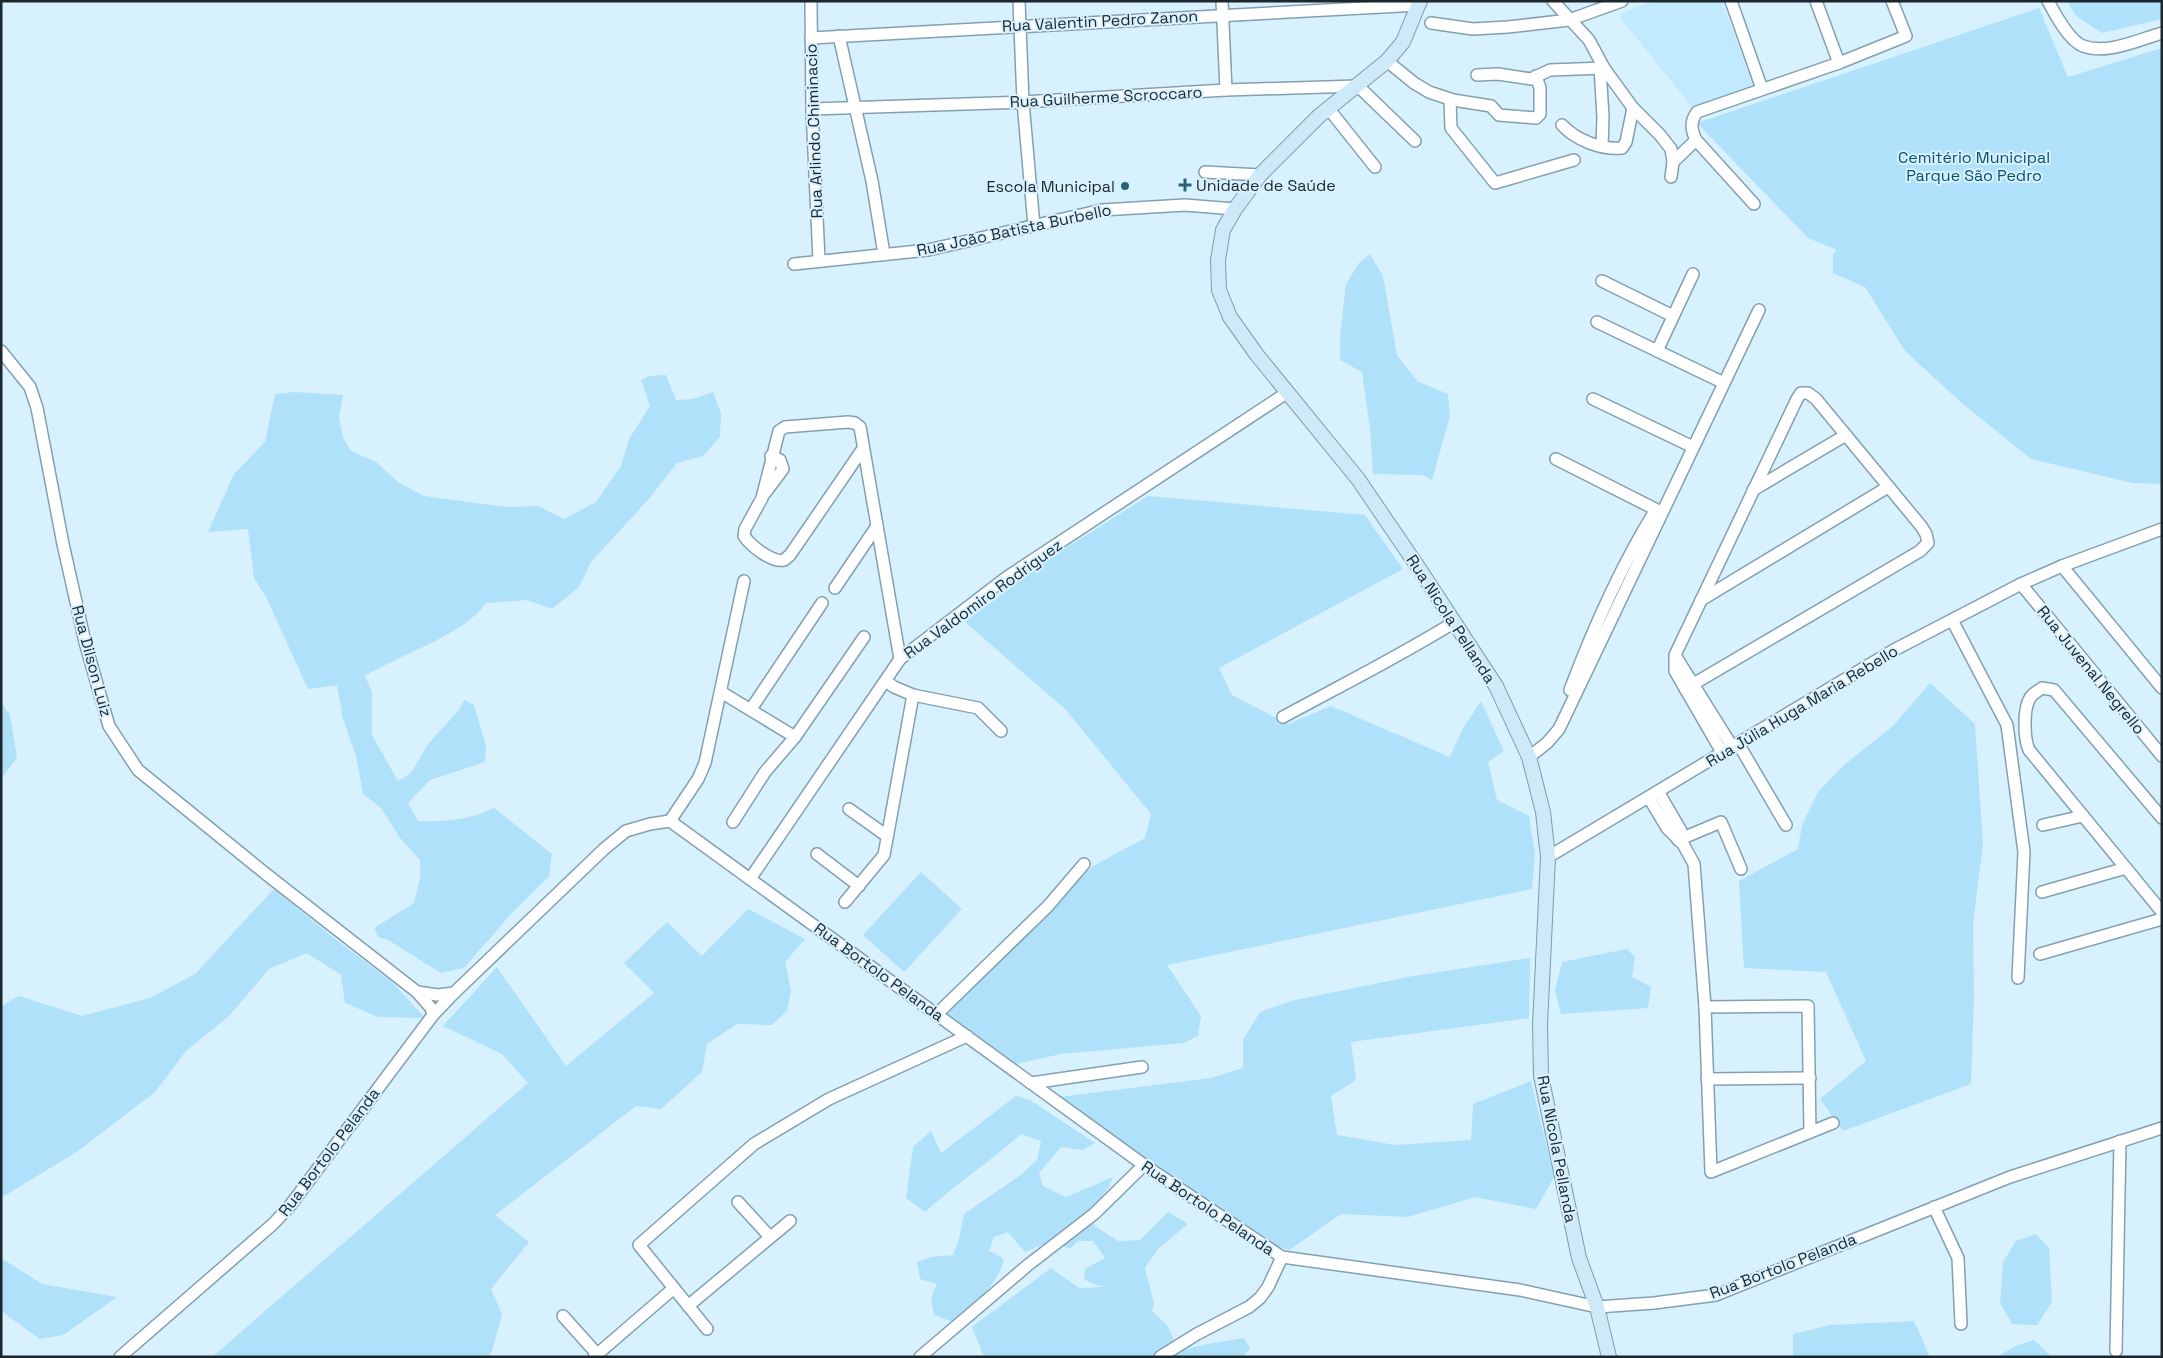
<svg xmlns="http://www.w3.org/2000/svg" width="2163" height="1358" viewBox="0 0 2163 1358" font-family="'Space Grotesk',sans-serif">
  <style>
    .built { fill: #c2eafe }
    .green { fill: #b0e1fa }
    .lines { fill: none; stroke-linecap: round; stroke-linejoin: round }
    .minor-casing { stroke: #83a0b0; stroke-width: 14 }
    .major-casing { stroke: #7a9dae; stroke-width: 16 }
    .minor { stroke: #fff; stroke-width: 11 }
    .major { stroke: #ceeaf8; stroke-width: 14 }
    .poi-dot { fill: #29617b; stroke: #d8f1ff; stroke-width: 2 }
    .labels { text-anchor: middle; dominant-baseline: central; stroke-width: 4; stroke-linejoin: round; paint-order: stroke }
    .street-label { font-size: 16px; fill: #1b272d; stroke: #d8f1ff }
    .park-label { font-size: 16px; fill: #07516e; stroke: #d8f1ff }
    .poi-label { font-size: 16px; fill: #1b272d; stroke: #d8f1ff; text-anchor: start }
  </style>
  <rect width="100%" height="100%" fill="#d8f1ff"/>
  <polygon class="built" points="1652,1 1722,1 1753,86 1692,107 1618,15"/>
  <g class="green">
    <polygon points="2067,1 2162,1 2162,19 2102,33 2076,16"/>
    <polygon points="2039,8 2068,77 2162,48 2162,484 2133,483 2031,459 1963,404 1905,351 1865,287 1833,273 1833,254 1837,250 1808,238 1697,123"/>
    <polygon points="1370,254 1383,276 1397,355 1417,381 1448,394 1450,416 1432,480 1422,475 1373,474 1370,430 1362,372 1340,360 1340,337 1346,284 1359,263"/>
    <path d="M 666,375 L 676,400 L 693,399 L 713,392 L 721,413 L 720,437 L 703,456 L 677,463 L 648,500 L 591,562 L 579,587 L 552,609 L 527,600 L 486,603 C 463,636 400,654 365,676 L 372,692 L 372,735 L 398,781 L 411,773 L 428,744 L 458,711 L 464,700 L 474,705 L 486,746 L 485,762 L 430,780 L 408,803 L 418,821 C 445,822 469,820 494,808 L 552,854 L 549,876 L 510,915 L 464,968 L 441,973 L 388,940 L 378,937 L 374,928 L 414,903 L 420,878 L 420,860 L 400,838 L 381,808 L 363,794 L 356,756 L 343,719 L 337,685 L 308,689 L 266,597 L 254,578 L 248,529 L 208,532 L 234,474 L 265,442 L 275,394 L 295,392 L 343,395 L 339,418 L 343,438 L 351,451 L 376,462 L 399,483 L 424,496 L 506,507 L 538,506 L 564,519 L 596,502 L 621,466 L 629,439 L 650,406 L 641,380 L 649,376 Z"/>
    <polygon points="1148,496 1365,515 1403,569 1219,668 1232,695 1288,724 1331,706 1450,757 1462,730 1481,701 1504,751 1488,762 1497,800 1529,816 1535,854 1532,889 1167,965 1201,1016 1198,1036 1184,1043 1061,1054 1016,1064 942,1014 1093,866 1145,838 1151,814 1066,710 965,622 1047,560"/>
    <polygon points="1930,683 1975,724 1983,844 1973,924 1974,995 1971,1084 1843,1131 1820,1099 1866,1061 1826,972 1744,968 1739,881 1798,849 1802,825 1818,792 1844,765 1893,726"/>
    <polygon points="1,702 10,715 17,758 1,779"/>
    <polygon points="921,872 962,909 904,972 863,935"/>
    <polygon points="274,889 335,939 392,982 425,1018 378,1017 345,1003 341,975 307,953 269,969 229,1016 186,1051 155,1092 78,1151 1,1198 1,1006 19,996 82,1016 150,998 195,974"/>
    <polygon points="748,909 805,939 785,962 791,990 787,1011 772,1025 737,1024 707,1044 702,1072 661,1109 636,1106 495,1215 529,1242 491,1289 502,1314 492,1351 489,1357 212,1357 528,1083 502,1054 443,1026 497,967 566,1066 654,993 624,963 667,922 702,956"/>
    <polygon points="1627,949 1635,957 1632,977 1651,987 1648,1008 1561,1014 1555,990 1562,962"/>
    <polygon points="1530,958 1529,1018 1351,1042 1356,1080 1331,1096 1337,1135 1395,1145 1471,1140 1473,1104 1531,1081 1554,1177 1536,1209 1475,1197 1408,1217 1341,1214 1289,1250 1261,1241 1172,1181 1059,1097 1211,1078 1243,1068 1243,1040 1260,1012 1291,1001 1413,976"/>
    <path d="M 1016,1096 L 1030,1100 L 1095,1143 L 1083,1150 L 1061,1147 L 1039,1173 L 1043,1186 L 1066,1197 L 1113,1177 L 1109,1187 L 1090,1212 L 1095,1226 L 1118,1241 L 1140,1240 L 1168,1212 L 1188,1224 L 1159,1248 L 1145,1268 L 1154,1303 L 1152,1311 L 1167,1325 L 1179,1351 L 1207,1344 L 1244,1338 L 1250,1348 L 1243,1357 L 984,1357 L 972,1327 L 1051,1268 L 1079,1288 L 1103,1287 L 1090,1283 L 1084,1278 L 1085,1269 L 1105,1258 L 1093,1241 L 1078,1241 L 1071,1248 L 1044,1244 L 1025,1252 L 1008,1232 L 994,1237 L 989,1251 L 1000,1256 L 1004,1261 C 993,1291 976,1302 953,1322 L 934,1315 L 931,1298 L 937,1284 L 920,1279 L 917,1262 L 931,1257 L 953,1255 L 959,1239 L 964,1214 L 1022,1174 L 1037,1160 L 1041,1141 L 1021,1134 C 990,1162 955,1184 925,1212 L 906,1198 L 913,1147 L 931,1131 L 941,1153 Z"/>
    <polygon points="2036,1234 2049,1248 2052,1302 2037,1325 2012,1324 2000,1303 2003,1262 2016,1241"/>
    <polygon points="1,1258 42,1284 117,1297 63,1335 40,1339 1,1311"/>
    <polygon points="1914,1321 1930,1357 1933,1357 1793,1357 1793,1334 1830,1325"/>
    <polygon points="2034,1340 2052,1357 1996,1357 2018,1345"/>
  </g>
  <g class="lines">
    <defs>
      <g id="minor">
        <polyline points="811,1 812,109 819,260"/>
        <polyline points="1019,1 1023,102 1034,226"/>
        <polyline points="1222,1 1226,90"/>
        <polyline points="1553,1 1589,40 1604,68 1633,108 1660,135 1671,149 1673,162 1671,177"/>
        <polyline points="1731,1 1762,89"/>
        <polyline points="1816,1 1839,63"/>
        <path d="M 2048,1 C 2055,14 2069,41 2083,46 C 2107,55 2138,40 2162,33"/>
        <polyline points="1431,23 1473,29 1508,27 1569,20 1622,1"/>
        <polyline points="839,36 872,181 884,254"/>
        <polyline points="811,38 1419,5"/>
        <polyline points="1387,61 1414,83 1429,92 1453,100 1491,106 1499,115 1536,118 1540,114 1540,88 1536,76"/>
        <polyline points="1600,68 1603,117 1602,146"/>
        <polyline points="1477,75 1498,74 1531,79 1550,70 1604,68"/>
        <polyline points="1450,99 1451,128 1495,183 1574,160"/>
        <polyline points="1328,108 1375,167"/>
        <polyline points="812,109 1023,102 1226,90 1358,86 1415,141"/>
        <path d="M 1562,125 C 1576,140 1601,150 1622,148 L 1626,142 L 1633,108"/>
        <polyline points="1696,140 1754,204"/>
        <path d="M 1673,162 L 1696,140 C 1691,129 1690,122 1697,112 L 1839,63 L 1906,36 L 1892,1"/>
        <polyline points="1205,172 1260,175"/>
        <polyline points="794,264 928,250 1102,210 1185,205 1235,209"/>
        <polyline points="1602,281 1673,316"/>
        <polyline points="1597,322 1724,383"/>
        <polyline points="1,351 30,387 37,408 63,544 85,642 109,726 138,770 266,874 417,992 431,1008 433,1015"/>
        <polyline points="1657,351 1693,274"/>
        <polyline points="1593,399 1693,447"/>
        <path d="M 862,450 L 790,555 L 784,560 C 772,563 751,546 744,536 L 745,529 L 762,498 L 779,431 L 785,427 L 848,422 L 855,423 L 860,427 L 900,659"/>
        <polyline points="1556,459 1661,512"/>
        <polyline points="1753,490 1846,435"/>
        <polyline points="765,493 783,469 780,460 771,456"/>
        <polyline points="2062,566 2162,688"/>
        <polyline points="2021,584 2162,756"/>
        <polyline points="835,588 877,526"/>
        <polyline points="1701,600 1888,487"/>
        <polyline points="1952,620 2007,725 2024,852 2018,978"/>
        <polyline points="1676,657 1733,748"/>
        <polyline points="1685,689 1920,551 1928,543 1926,534 1921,526 1816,399 1808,393 1801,393 1797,399 1675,655 1675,671 1723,754"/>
        <path d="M 1570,690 C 1593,629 1621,566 1655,511"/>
        <polyline points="721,692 795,737"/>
        <polyline points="913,695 978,708 1001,731"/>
        <polyline points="751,709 822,603"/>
        <path d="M 1283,717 C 1340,686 1398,657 1453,623"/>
        <polyline points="1739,745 1786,825"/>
        <polyline points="1529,757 1547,743 1559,729 1759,310"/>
        <polyline points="1659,793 1681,831 1683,844"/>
        <polyline points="1649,798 1667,828 1683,844 1694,864 1705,1007 1711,1172 1833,1123"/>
        <polyline points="849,809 887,836"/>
        <path d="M 2162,818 L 2054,690 L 2042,688 C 2038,691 2032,694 2030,698 C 2023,709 2024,739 2029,750 L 2162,912"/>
        <polyline points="670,821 698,779 705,763 744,581"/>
        <polyline points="733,822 765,772 795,737 864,637"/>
        <polyline points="2043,825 2083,816"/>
        <polyline points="1678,840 1721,822 1741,869"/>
        <polyline points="817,854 859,886"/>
        <polyline points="1548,857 1894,650 2021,584 2062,566 2162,529"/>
        <polyline points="750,879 900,659 1007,577 1288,392"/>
        <polyline points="2042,892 2126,868"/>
        <polyline points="845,902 884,855 913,695 894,687 886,681"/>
        <polyline points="2040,954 2162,919"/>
        <polyline points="417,992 438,995 454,993 604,849 626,831 650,824 670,821 1144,1165 1282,1257 1520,1290 1597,1307 1654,1303 1716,1295 2010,1177 2162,1128"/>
        <polyline points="1705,1007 1808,1006 1810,1132"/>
        <polyline points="937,1014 1048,906 1084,864"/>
        <polyline points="1707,1079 1810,1078"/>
        <polyline points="1031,1083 1142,1067"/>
        <polyline points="738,1202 770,1237"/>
        <polyline points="1934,1207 1958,1258 1961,1324"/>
        <polyline points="688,1306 790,1221"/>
        <polyline points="563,1316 597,1354"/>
        <polyline points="707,1329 639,1245 754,1144 829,1099 967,1036"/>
        <polyline points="2116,1351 2120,1141"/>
        <polyline points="120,1357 273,1224 289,1207 433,1015 454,993"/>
        <polyline points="594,1357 674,1288"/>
        <polyline points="920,1357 1028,1265 1094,1214 1144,1165"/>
        <polyline points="1160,1357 1197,1334 1249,1307 1260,1298 1268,1287 1282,1257"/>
      </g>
      <polyline id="major" points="1420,1 1403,42 1387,61 1319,116 1260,175 1235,209 1223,230 1218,260 1219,290 1230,317 1257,355 1358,479 1420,570 1496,686 1529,757 1543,812 1548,857 1540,1025 1541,1076 1579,1258 1597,1307 1609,1357"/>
    </defs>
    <use href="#minor" class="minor-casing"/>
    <use href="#major" class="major-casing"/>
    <use href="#minor" class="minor"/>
    <use href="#major" class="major"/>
  </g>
  <g class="poi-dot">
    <path d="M1182.5 177.5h5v5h5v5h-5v5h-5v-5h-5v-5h5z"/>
    <circle cx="1125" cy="186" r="5"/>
  </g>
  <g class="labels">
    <g class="street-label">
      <text transform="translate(1100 21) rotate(-3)">Rua Valentin Pedro Zanon</text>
      <text transform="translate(1106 97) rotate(-3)">Rua Guilherme Scroccaro</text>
      <text transform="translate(814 131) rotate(-92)">Rua Arlindo Chiminacio</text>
      <text transform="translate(1014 230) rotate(-12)">Rua João Batista Burbello</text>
      <text transform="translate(983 599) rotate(-36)">Rua Valdomiro Rodriguez</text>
      <text transform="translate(1451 619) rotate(57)">Rua Nicola Pellanda</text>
      <text transform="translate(92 661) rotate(75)">Rua Dilson Luiz</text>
      <text transform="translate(2091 670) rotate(51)">Rua Juvenal Negrello</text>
      <text transform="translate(1802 706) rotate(-31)">Rua Júlia Huga Maria Rebello</text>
      <text transform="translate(879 972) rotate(36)">Rua Bortolo Pelanda</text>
      <text transform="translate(1557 1149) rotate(79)">Rua Nicola Pellanda</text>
      <text transform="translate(329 1152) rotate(-53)">Rua Bortolo Pelanda</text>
      <text transform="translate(1208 1208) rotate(34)">Rua Bortolo Pelanda</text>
      <text transform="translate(1783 1266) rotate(-21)">Rua Bortolo Pelanda</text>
    </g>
    <g class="park-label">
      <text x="1974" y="157">Cemitério Municipal<tspan x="1974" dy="18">Parque São Pedro</tspan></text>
    </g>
    <g class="poi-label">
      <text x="1196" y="185">Unidade de Saúde</text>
      <text x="1115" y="186" text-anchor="end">Escola Municipal</text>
    </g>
  </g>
  <rect width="2163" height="1358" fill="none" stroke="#1b272d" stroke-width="5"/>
</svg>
